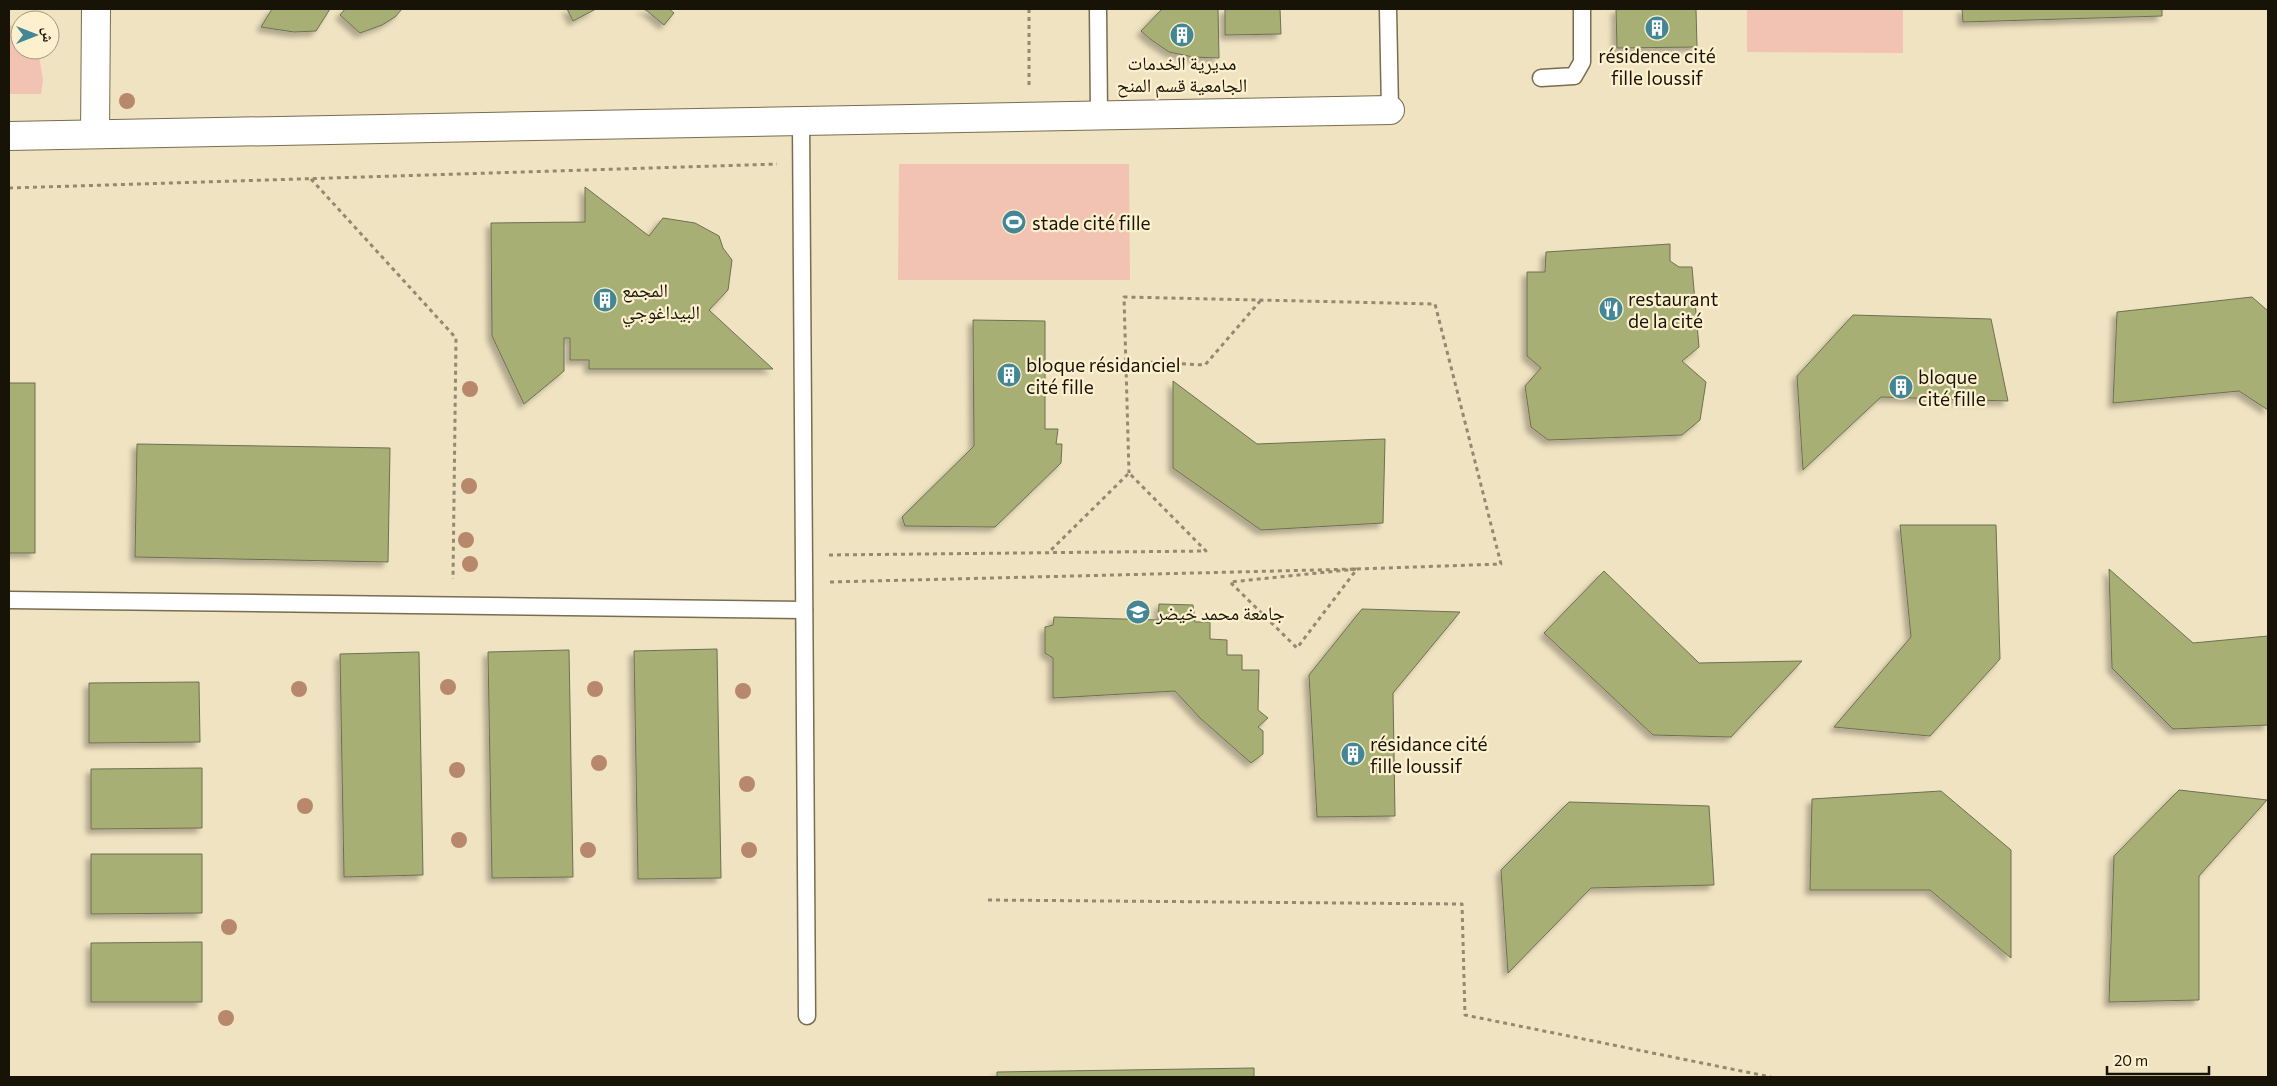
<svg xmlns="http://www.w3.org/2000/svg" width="2277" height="1086" viewBox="0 0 2277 1086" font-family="Commissioner,'Noto Naskh Arabic',sans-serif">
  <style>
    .green { fill: #f2c2b3 }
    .building { fill: #a7af74; stroke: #6c7152; filter: url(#shadow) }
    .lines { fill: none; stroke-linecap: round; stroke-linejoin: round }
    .service-casing { stroke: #796d4f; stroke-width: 19 }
    .minor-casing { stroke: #796d4f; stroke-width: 30 }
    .path { stroke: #928970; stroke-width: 3; stroke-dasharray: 4 4; stroke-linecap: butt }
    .service { stroke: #fff; stroke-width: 16 }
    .minor { stroke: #fff; stroke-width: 28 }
    .tree { fill: #b7886b }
    .labels { text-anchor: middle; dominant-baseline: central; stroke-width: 4.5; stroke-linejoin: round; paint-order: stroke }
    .poi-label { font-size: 19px; fill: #171307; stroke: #fdf0ce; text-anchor: start }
  </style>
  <defs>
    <filter id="shadow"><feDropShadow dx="-4.5" dy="4.5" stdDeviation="2.5" flood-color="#0004"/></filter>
  </defs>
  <rect width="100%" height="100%" fill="#f0e3c1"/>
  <g class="green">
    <polygon points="1747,9 1903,9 1903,53 1747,52"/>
    <polygon points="9,24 20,32 20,50 38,50 43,80 41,94 9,94"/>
    <polygon points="899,164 1129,164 1130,280 898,280"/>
  </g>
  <g class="building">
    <polygon points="272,9 330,9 316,31 294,32 261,27"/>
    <polygon points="345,9 402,9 395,17 382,25 360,33 340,15"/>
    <polygon points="567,9 596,9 573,21"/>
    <polygon points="641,9 669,9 674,13 664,25 646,10"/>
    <polygon points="1162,9 1218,9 1219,58 1193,57 1169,52 1150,39 1141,31"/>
    <polygon points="1225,9 1280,9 1281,34 1225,35"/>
    <polygon points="1616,9 1696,9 1697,47 1617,48"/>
    <polygon points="1962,9 2162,9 2162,16 1963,22"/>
    <polygon points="585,187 649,236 663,218 695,223 719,236 723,248 732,260 728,290 709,310 773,369 589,369 589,360 570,360 570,338 564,338 564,371 524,404 492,336 491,223 585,222"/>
    <polygon points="1670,244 1670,261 1679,267 1692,267 1699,347 1682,361 1706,382 1700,420 1682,435 1548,440 1531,427 1525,386 1541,368 1527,356 1527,272 1545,272 1546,252"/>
    <polygon points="2252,297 2268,311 2268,410 2239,391 2113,403 2117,312"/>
    <polygon points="1853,315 1991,319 2008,401 1881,397 1803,470 1797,376"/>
    <polygon points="973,320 1045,321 1045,429 1058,429 1056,444 1062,444 1061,463 995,527 905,526 902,517 974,446"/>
    <polygon points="1173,381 1257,444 1385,439 1383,523 1261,530 1173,468"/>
    <rect x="9" y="383" width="26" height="170"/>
    <polygon points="137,444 390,448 388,562 135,557"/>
    <polygon points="1900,525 1996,525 2000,659 1930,736 1834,727 1911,637"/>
    <polygon points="2109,569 2193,643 2268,636 2268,725 2173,729 2112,668"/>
    <polygon points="1604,571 1699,663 1802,661 1731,737 1653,735 1544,633"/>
    <polygon points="1159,604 1193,605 1195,622 1210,622 1210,639 1227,640 1227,655 1242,655 1242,670 1259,670 1258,710 1268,718 1258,727 1263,731 1263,754 1251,763 1200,718 1175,691 1053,698 1053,658 1045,653 1045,627 1053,625 1054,617 1158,620"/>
    <polygon points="1362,609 1460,612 1393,693 1395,816 1317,817 1309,675"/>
    <polygon points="717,649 721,878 638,879 634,651"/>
    <polygon points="569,650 573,877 492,878 488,652"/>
    <polygon points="419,652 423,875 344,877 340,654"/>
    <polygon points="199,682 200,742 89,743 89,683"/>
    <polygon points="202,768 202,828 91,829 91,769"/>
    <polygon points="2179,790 2267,800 2199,876 2199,1000 2109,1002 2114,856"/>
    <polygon points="1941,791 2011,850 2011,958 1930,890 1810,890 1812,799"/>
    <polygon points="1569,802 1709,806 1714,885 1591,888 1508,973 1501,870"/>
    <polygon points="91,854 202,854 202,913 91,914"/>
    <polygon points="202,942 202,1002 91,1002 91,943"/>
    <polygon points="1254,1068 1254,1077 997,1077 997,1072"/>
  </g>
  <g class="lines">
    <defs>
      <g id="service">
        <polyline points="1098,9 1099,115"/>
        <polyline points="1388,9 1390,110"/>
        <polyline points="1541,78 1574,76 1582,62 1582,9"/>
        <polyline points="801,121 807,1016"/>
        <polyline points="9,600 804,610"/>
      </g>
      <g id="minor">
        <polyline points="95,134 96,9"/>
        <polyline points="9,136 1390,110"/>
      </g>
    </defs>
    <use href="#service" class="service-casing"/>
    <use href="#minor" class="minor-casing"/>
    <g class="path">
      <polyline points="1029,9 1029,85"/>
      <polyline points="311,179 456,338 453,579"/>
      <polyline points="9,188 777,164"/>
      <polyline points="1126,361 1205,365 1261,300"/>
      <polyline points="829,555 1206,551 1129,473 1048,553"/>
      <polyline points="830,582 1357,569 1230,582 1297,648 1357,569 1501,564 1435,304 1124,297 1129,473"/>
      <polyline points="988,900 1462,904 1465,1015 1771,1077"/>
    </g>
    <use href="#service" class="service"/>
    <use href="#minor" class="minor"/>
  </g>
  <g class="tree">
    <circle cx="127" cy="101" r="8"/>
    <circle cx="470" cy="389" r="8"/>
    <circle cx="469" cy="486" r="8"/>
    <circle cx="466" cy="540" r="8"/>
    <circle cx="470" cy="564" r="8"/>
    <circle cx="448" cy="687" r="8"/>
    <circle cx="299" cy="689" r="8"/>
    <circle cx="595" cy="689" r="8"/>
    <circle cx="743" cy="691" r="8"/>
    <circle cx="599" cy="763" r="8"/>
    <circle cx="457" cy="770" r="8"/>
    <circle cx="747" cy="784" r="8"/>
    <circle cx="305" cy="806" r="8"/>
    <circle cx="459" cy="840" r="8"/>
    <circle cx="588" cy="850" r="8"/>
    <circle cx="749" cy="850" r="8"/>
    <circle cx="229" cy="927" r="8"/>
    <circle cx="226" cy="1018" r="8"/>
  </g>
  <defs>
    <symbol id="building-disc" viewBox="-11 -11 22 22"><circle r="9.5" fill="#438696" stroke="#fdf0ce"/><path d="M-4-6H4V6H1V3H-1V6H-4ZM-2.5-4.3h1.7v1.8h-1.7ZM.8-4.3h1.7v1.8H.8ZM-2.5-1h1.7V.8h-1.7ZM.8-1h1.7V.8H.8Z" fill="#fff"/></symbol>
    <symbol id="stadium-disc" viewBox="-11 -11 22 22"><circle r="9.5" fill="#438696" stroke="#fdf0ce"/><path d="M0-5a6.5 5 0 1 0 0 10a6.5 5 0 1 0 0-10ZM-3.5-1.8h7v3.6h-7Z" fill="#fff"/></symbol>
    <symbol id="restaurant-disc" viewBox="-11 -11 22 22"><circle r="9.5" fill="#438696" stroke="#fdf0ce"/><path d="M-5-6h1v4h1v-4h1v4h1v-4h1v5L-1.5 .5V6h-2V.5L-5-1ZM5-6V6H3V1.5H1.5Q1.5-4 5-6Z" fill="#fff"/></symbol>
    <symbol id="university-disc" viewBox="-11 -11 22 22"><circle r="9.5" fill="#438696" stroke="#fdf0ce"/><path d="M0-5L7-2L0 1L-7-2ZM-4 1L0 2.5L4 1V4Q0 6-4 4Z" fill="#fff"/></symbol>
  </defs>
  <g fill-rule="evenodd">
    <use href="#building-disc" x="1643" y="14" width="28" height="28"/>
    <use href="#building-disc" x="1168" y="21" width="28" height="28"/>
    <use href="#stadium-disc" x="1000" y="208" width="28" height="28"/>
    <use href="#building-disc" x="591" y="286" width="28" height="28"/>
    <use href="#restaurant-disc" x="1597" y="295" width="28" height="28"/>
    <use href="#building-disc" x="995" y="361" width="28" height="28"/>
    <use href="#building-disc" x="1887" y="373" width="28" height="28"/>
    <use href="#university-disc" x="1124" y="598" width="28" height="28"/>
    <use href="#building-disc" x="1339" y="740" width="28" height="28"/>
  </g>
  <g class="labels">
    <g class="poi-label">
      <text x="1657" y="55" text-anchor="middle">résidence cité<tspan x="1657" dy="22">fille loussif</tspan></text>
      <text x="1182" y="62" text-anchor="middle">مديرية الخدمات<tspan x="1182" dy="22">الجامعية قسم المنح</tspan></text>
      <text x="1032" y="222">stade cité fille</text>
      <text x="622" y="289">المجمع<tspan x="622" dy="22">البيداغوجي</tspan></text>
      <text x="1628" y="298">restaurant<tspan x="1628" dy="22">de la cité</tspan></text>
      <text x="1026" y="364">bloque résidanciel<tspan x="1026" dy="22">cité fille</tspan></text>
      <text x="1918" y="376">bloque<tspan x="1918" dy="22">cité fille</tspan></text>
      <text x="1156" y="612">جامعة محمد خيضر</text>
      <text x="1370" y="743">résidance cité<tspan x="1370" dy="22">fille loussif</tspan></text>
    </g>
  </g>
  <rect width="2277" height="1086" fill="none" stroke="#171307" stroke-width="20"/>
  <g transform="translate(35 35) rotate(90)"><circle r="24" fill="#fdf0ce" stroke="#a1987e"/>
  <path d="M0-4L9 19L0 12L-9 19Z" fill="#438696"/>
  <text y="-8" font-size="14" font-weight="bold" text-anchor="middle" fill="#171307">ش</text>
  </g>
  <path d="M2107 1066v8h102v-8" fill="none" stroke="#171307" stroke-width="2.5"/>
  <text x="2114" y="1066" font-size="15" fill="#171307" stroke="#fdf0ce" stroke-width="4" paint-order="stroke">20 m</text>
</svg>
